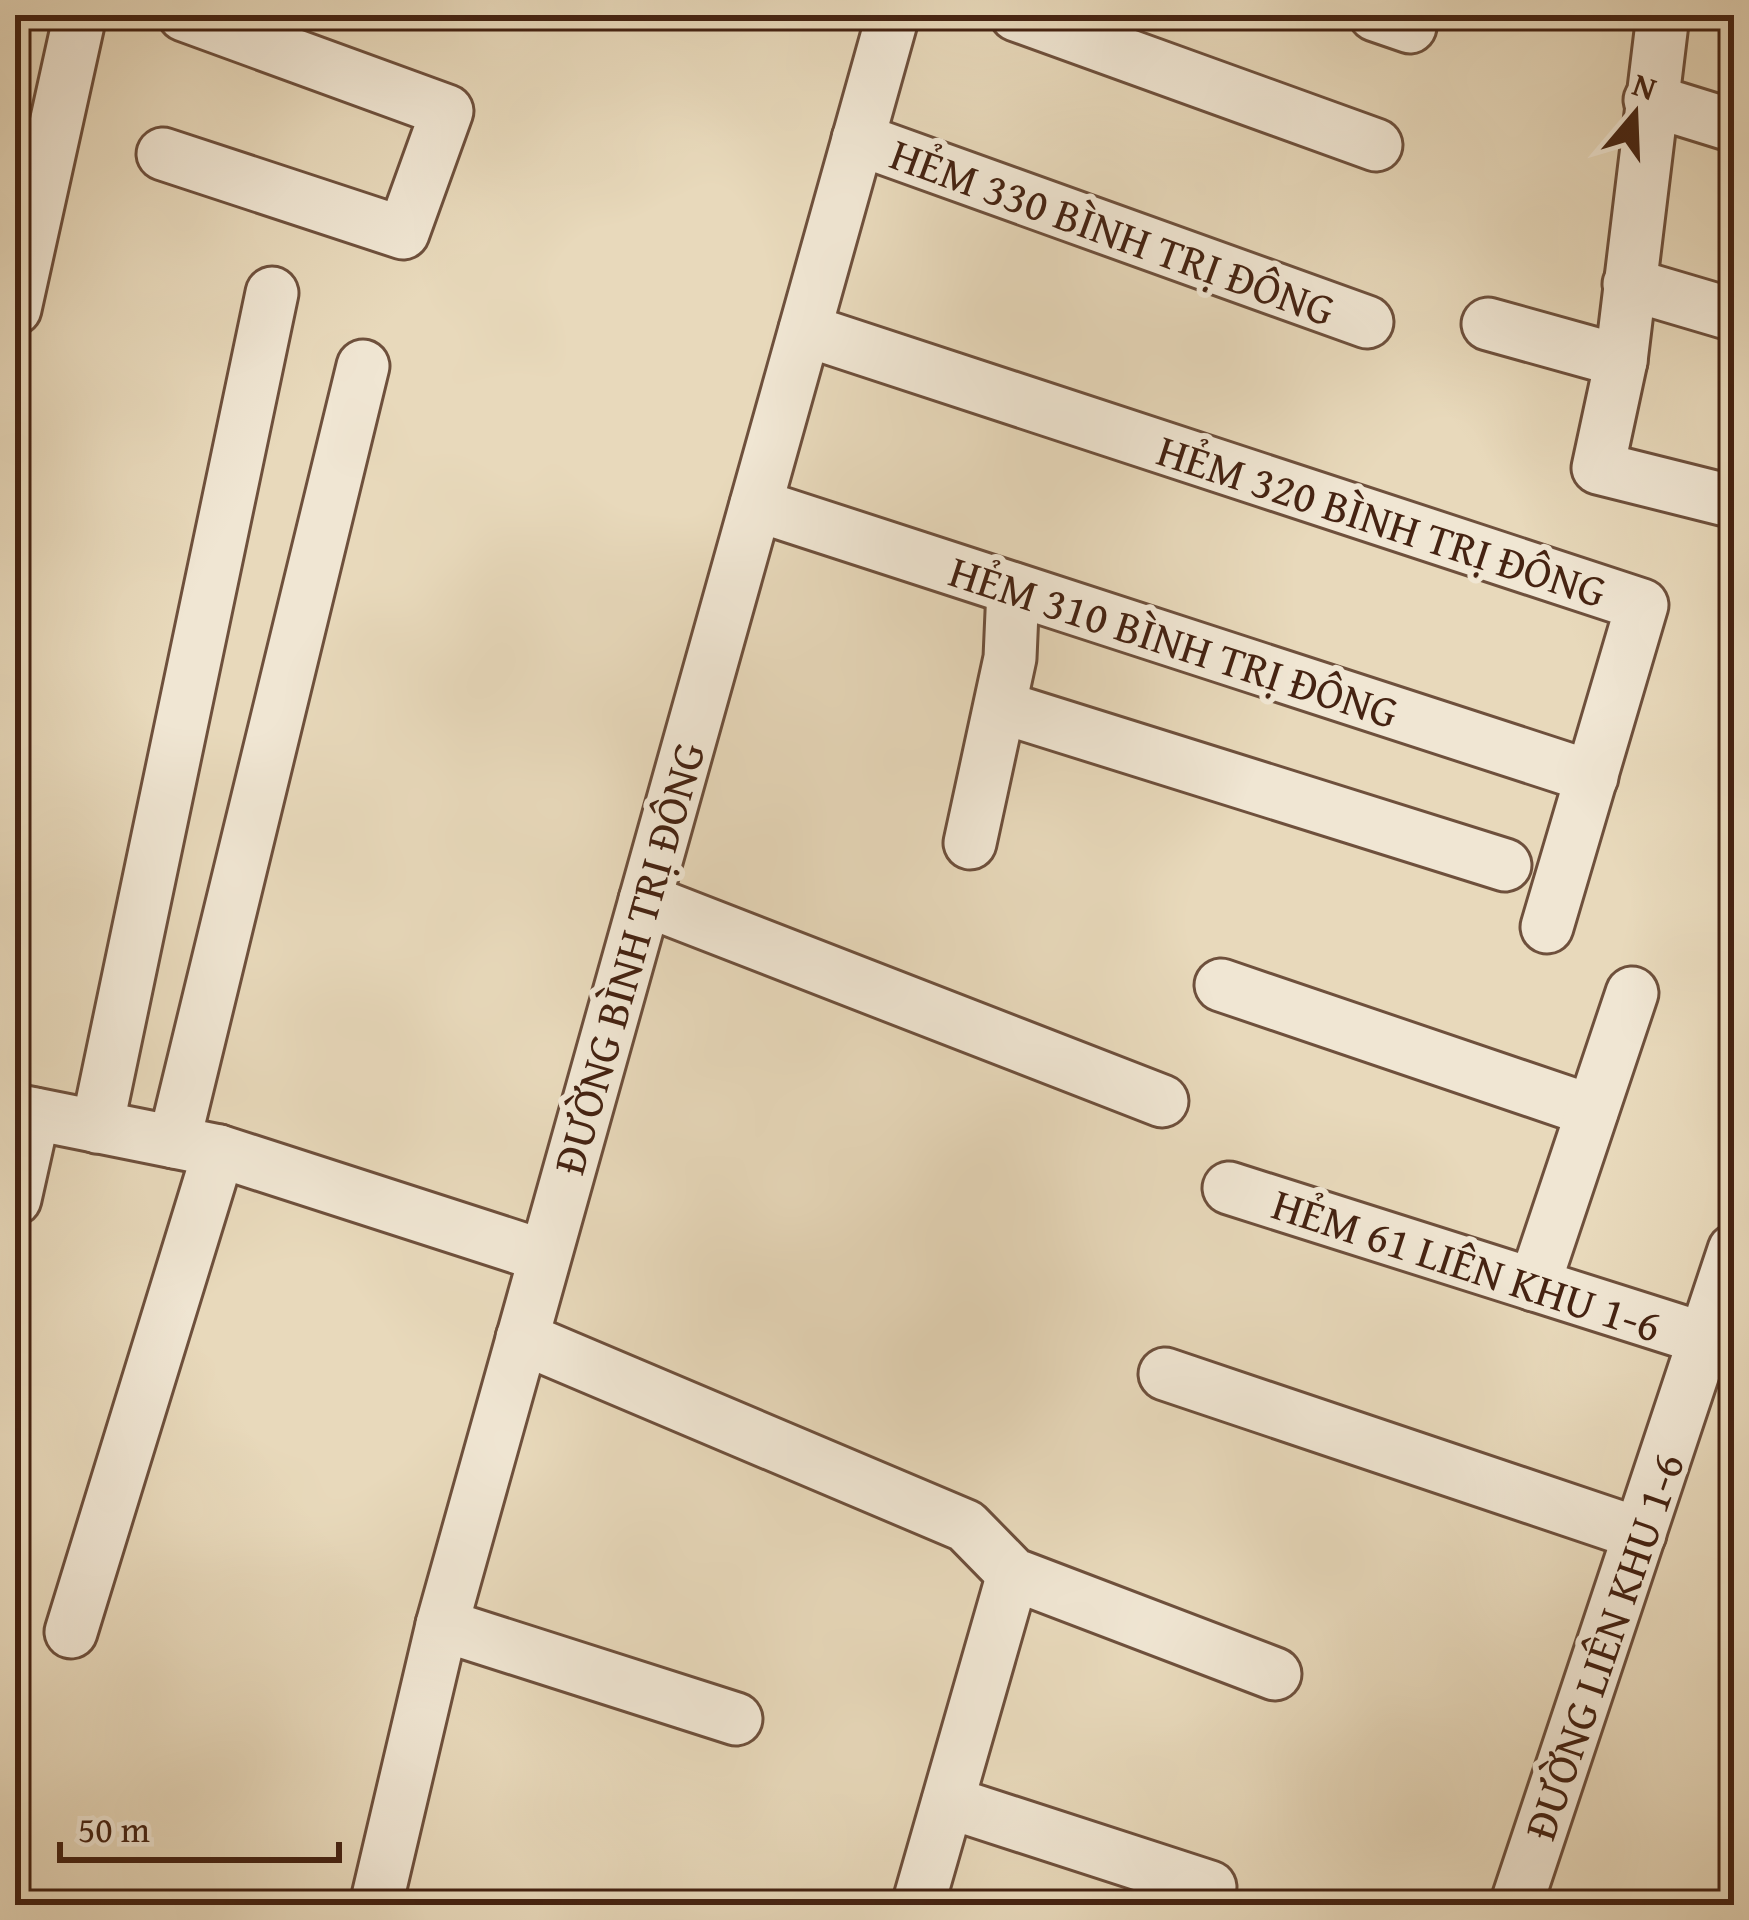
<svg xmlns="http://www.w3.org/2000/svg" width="1749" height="1920" viewBox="0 0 1749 1920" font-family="'Gentium Book Plus',serif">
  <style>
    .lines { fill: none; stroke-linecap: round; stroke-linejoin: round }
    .minor-casing { stroke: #6e503c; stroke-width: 57 }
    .minor { stroke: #f0e6d3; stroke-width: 51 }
    .labels { text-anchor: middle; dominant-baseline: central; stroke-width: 12; stroke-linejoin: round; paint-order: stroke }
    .street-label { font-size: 45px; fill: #452312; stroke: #f0e6d3 }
  </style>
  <rect width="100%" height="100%" fill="#e8d9bb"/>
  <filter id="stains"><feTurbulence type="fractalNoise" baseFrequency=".00167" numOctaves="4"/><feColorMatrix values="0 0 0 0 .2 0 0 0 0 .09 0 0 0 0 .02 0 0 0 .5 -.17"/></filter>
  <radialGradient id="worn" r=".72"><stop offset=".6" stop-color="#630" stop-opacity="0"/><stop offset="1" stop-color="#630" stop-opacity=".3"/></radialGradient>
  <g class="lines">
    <defs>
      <g id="minor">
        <polyline points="1016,15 1376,145"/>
        <polyline points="1375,15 1410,27"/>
        <polyline points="1663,15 1621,361 1598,468 1734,502"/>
        <polyline points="1650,100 1734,126"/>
        <polyline points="858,139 1367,322"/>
        <polyline points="163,154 403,233 447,111 184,15"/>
        <polyline points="1629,284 1734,315"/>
        <polyline points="15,309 80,15"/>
        <polyline points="1488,324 1621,361"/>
        <polyline points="805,330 1642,605 1547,927"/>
        <polyline points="756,505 1592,777"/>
        <polyline points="1001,707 1505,865"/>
        <polyline points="970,843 1010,658 1013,589"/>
        <polyline points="645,900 1162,1101"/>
        <polyline points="1221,985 1592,1111"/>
        <polyline points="15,1110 219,1151 544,1256"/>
        <polyline points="97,1127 272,293"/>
        <polyline points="174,1142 363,366"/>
        <polyline points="1229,1188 1705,1339"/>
        <polyline points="15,1199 34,1114"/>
        <polyline points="1534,1285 1632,993"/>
        <polyline points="522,1338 966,1526 1013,1574 1275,1674"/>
        <polyline points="1165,1374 1640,1534"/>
        <polyline points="442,1625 736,1719"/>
        <polyline points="71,1632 219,1151"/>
        <polyline points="948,1802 1210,1887"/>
        <polyline points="376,1905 442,1625 893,15"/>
        <polyline points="918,1905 1013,1574"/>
        <polyline points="1516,1905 1734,1250"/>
      </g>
    </defs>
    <use href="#minor" class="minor-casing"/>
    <use href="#minor" class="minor"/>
  </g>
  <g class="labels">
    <g class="street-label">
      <text transform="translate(1113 231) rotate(20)">HẺM 330 BÌNH TRỊ ĐÔNG</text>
      <text transform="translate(1382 520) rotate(18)">HẺM 320 BÌNH TRỊ ĐÔNG</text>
      <text transform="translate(1174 641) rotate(18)">HẺM 310 BÌNH TRỊ ĐÔNG</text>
      <text transform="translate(628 958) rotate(-74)">ĐƯỜNG BÌNH TRỊ ĐÔNG</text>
      <text transform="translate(1467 1264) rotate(18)">HẺM 61 LIÊN KHU 1-6</text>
      <text transform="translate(1603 1646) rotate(-71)">ĐƯỜNG LIÊN KHU 1-6</text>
    </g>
  </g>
  <rect width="1749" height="1920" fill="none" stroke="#e8d9bb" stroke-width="60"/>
  <rect x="18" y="18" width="1713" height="1884" fill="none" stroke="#452312" stroke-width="6"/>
  <rect x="30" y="30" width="1689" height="1860" fill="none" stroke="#452312" stroke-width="3"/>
  <g transform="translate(1635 114) rotate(19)" stroke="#f0e6d3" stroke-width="9" paint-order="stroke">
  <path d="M0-9L21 45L0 30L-21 45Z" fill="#452312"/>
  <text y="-18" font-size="33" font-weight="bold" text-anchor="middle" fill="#452312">N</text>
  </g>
  <path d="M60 1842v18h279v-18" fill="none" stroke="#452312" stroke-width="6"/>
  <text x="78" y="1842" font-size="36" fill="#452312" stroke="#f0e6d3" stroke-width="9" paint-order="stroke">50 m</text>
  <rect width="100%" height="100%" filter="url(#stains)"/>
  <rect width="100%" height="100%" fill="url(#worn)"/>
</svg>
